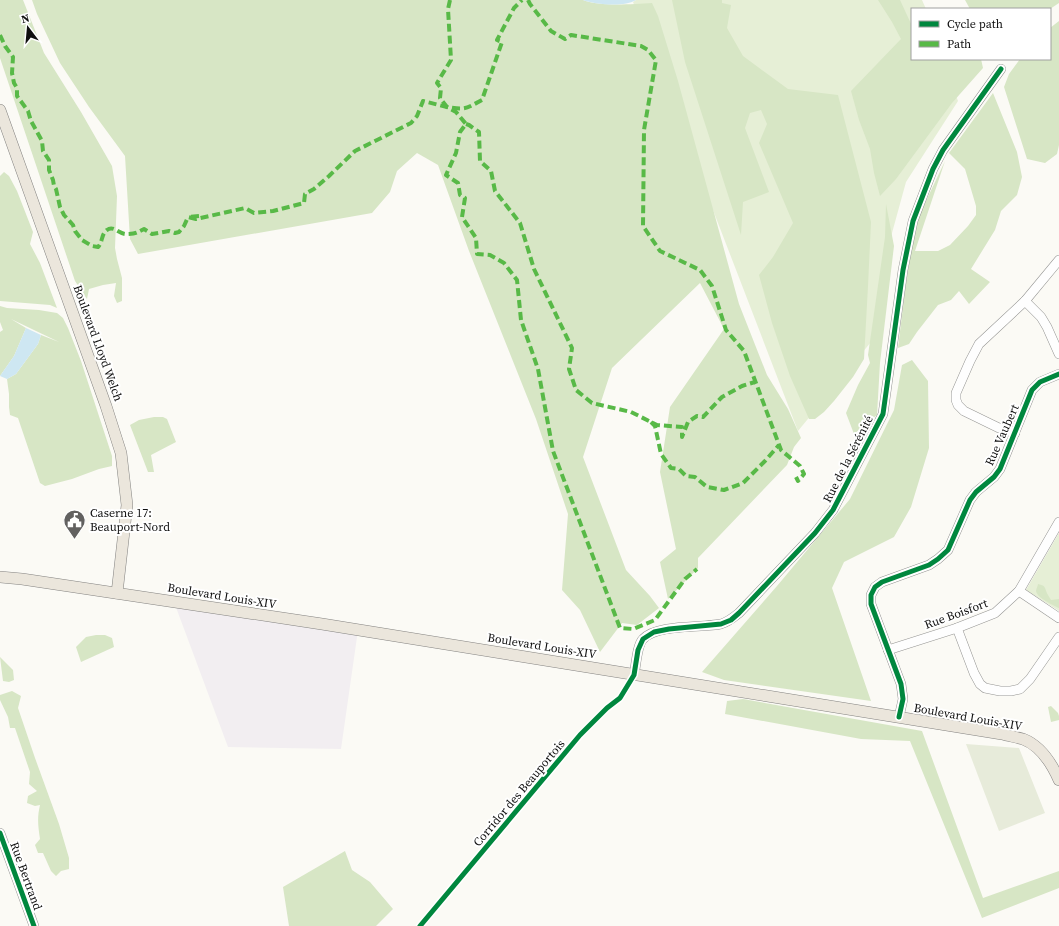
<svg xmlns="http://www.w3.org/2000/svg" width="1059" height="926" viewBox="0 0 1059 926" font-family="'Source Serif 4',serif">
  <style>
    .industrial { fill: #f2eef1 }
    .green { fill: #e6efd6 }
    .forest { fill: #d7e6c5 }
    .cemetery { fill: #e7ebda }
    .water { fill: #cee7f2 }
    .lines { fill: none; stroke-linecap: round; stroke-linejoin: round }
    .minor-casing { stroke: #959593; stroke-width: 10 }
    .major-casing { stroke: #838280; stroke-width: 12 }
    .minor { stroke: #fefefe; stroke-width: 9 }
    .major { stroke: #ebe6dc; stroke-width: 11 }
    .quiet { stroke: #58b947; stroke-width: 4; stroke-dasharray: 8 4; stroke-linecap: butt }
    .cycleway-casing { stroke: #fff; stroke-width: 8 }
    .cycleway { stroke: #00873e; stroke-width: 5 }
    .labels { text-anchor: middle; dominant-baseline: central; stroke-width: 4; stroke-linejoin: round; paint-order: stroke }
    .street-label { font-size: 12px; fill: #0f0f0f; stroke: #fff }
    .poi-label { font-size: 12px; fill: #0f0f0f; stroke: #fff; text-anchor: start }
  </style>
  <rect width="100%" height="100%" fill="#fbfaf5"/>
  <polygon class="industrial" points="174,602 358,630 341,749 228,747"/>
  <g class="green">
    <polygon points="636,0 922,0 926,9 912,9 912,59 943,59 958,101 906,182 892,233 885,272 880,331 798,431 633,2"/>
    <polygon points="1059,533 1059,611 1026,590"/>
  </g>
  <g class="forest">
    <polygon points="0,0 23,0 44,53 81,112 112,166 117,196 115,248 117,259 122,278 122,301 117,303 114,296 116,283 103,285 89,289 87,299 75,281 0,58"/>
    <path d="M 32,0 L 583,0 C 601,7 632,4 652,3 L 658,16 L 678,81 L 739,304 L 767,375 L 788,409 L 801,438 L 794,447 L 787,465 L 698,558 L 698,568 L 668,599 L 660,562 L 676,549 L 660,472 L 670,407 L 724,329 L 700,283 L 612,368 L 583,457 L 626,570 L 650,596 L 659,608 L 637,625 L 622,623 L 600,652 L 580,610 L 562,590 L 568,514 L 536,419 L 469,251 L 438,165 L 417,153 L 397,171 L 390,192 L 372,213 L 138,254 L 130,239 L 125,156 L 89,107 L 60,63 L 37,14 Z"/>
    <polygon points="672,0 722,0 722,3 731,5 727,28 743,56 788,89 838,95 871,222 868,286 864,359 853,377 834,401 824,412 815,419 809,419 790,376 772,323 759,275 773,257 793,223 759,143 767,124 761,110 750,113 745,128 769,192 743,202 741,235 685,62"/>
    <polygon points="878,0 900,0 912,26 912,59 981,59 983,68 952,103 896,179 880,196 874,173 870,149 859,120 851,91 901,39 892,22"/>
    <polygon points="965,0 1059,0 1059,3 1050,9 970,9"/>
    <polygon points="1059,21 1059,145 1057,154 1045,163 1027,159 1004,87 1009,74 1020,59 1050,59 1050,28"/>
    <polygon points="993,93 1017,152 1022,177 1017,195 1001,211 995,230 971,269 990,282 969,304 959,291 951,300 938,305 917,332 909,344 898,348 905,290 915,224 945,161 915,251 938,251 950,245 968,226 976,215 976,206 965,169 949,153"/>
    <polygon points="4,172 9,176 17,191 33,232 30,244 40,263 57,308 50,305 0,301 0,176"/>
    <polygon points="886,204 894,246 880,363 877,415 854,434 846,413 858,385 870,363 868,355 885,237"/>
    <polygon points="0,306 7,308 39,310 57,313 63,318 68,328 81,361 112,456 112,466 99,469 72,479 45,486 40,483 18,418 10,415 9,407 9,394 7,379 16,374 38,344 41,335 59,342 11,319 26,328 14,356 0,376 0,392 0,332 3,330 0,322"/>
    <polygon points="912,360 928,381 929,448 911,507 894,537 844,562 832,588 871,701 724,680 702,672 777,586 850,499 894,410 902,365"/>
    <polygon points="154,417 163,417 167,419 176,442 151,455 154,472 148,472 130,425 139,420"/>
    <path d="M 1038,584 C 1047,586 1044,588 1048,595 C 1049,597 1050,598 1051,600 L 1059,599 L 1059,608 C 1053,605 1037,598 1036,591 C 1036,590 1038,585 1038,584 Z"/>
    <polygon points="96,635 105,635 112,638 114,647 81,662 76,647 86,637"/>
    <polygon points="0,657 13,670 14,680 9,682 3,681"/>
    <path d="M 12,691 L 21,696 L 18,708 L 35,758 L 59,824 L 69,858 L 69,869 L 61,871 L 56,876 L 51,871 L 43,853 L 38,853 L 35,845 L 40,839 C 38,825 37,818 40,805 L 35,806 L 27,803 L 28,796 L 37,791 L 29,784 L 30,772 L 15,728 L 10,728 L 8,717 L 0,700 L 0,695 Z"/>
    <polygon points="743,699 922,731 983,898 1059,871 1059,888 982,918 910,741 861,739 725,714 727,701"/>
    <polygon points="1051,706 1058,713 1059,716 1059,720 1051,722 1048,707"/>
    <polygon points="345,851 352,870 370,882 393,909 376,926 289,926 283,887"/>
  </g>
  <polygon class="cemetery" points="966,744 1019,748 1045,813 999,831"/>
  <g class="water">
    <path d="M 583,0 L 636,0 C 626,7 595,5 583,0 Z"/>
    <polygon points="26,328 41,335 38,344 16,374 7,379 0,376 14,356"/>
  </g>
  <g class="lines">
    <defs>
      <g id="minor">
        <polyline points="1025,301 1041,317 1047,327 1059,354"/>
        <polyline points="1015,433 999,428 964,411 958,405 956,400 956,393 970,361 979,344 1025,301 1059,260"/>
        <polyline points="1019,591 1059,618"/>
        <polyline points="957,628 974,673 980,684 985,688 1000,691 1011,691 1020,689 1030,679 1059,637"/>
        <polyline points="888,650 957,628 995,613 1019,591 1059,522"/>
        <path d="M 634,675 C 636,666 637,645 643,639 C 657,624 701,628 721,624 C 728,622 734,617 739,613 L 815,533 L 833,510 L 883,414 L 903,270 L 913,221 L 933,169 L 943,150 L 1001,69"/>
        <polyline points="899,717 903,699 901,684 871,604 871,595 875,587 882,582 929,565 938,559 948,550 970,500 976,492 994,477 1000,469 1032,390 1040,382 1059,374"/>
        <polyline points="0,833 34,926"/>
      </g>
      <g id="major">
        <polyline points="0,110 106,406 121,453 127,505 117,593"/>
        <path d="M 0,577 L 22,579 L 322,624 L 1002,734 C 1009,736 1016,737 1023,739 C 1041,746 1052,764 1059,780"/>
      </g>
    </defs>
    <use href="#minor" class="minor-casing"/>
    <use href="#major" class="major-casing"/>
    <use href="#minor" class="minor"/>
    <use href="#major" class="major"/>
    <g class="quiet">
      <path d="M 450,0 L 448,9 L 451,60 L 437,83 L 441,88 L 440,98 L 447,107 C 466,110 465,109 482,100 L 502,42 L 497,40 L 514,8 L 522,0"/>
      <polyline points="528,0 530,4 551,31 565,39 571,35 641,46 648,50 656,60 644,130 643,226 660,251 700,270 712,286 726,330 744,351 781,450 800,466 804,474 798,481 796,477"/>
      <path d="M 0,35 L 5,46 L 13,57 L 12,73 L 14,83 L 17,88 L 17,96 L 28,111 L 31,121 L 42,141 L 43,151 L 49,160 L 49,170 L 53,180 L 54,186 L 56,189 L 60,207 L 64,215 L 73,225 L 75,231 L 82,240 L 92,246 L 98,247 C 103,242 101,234 107,230 C 113,225 118,233 125,234 C 128,234 135,234 138,232 C 140,231 142,230 144,229 L 152,234 L 169,231 L 175,233 L 179,232 L 184,226 L 188,217"/>
      <polyline points="466,124 469,125 479,132 480,161 491,171 495,191 520,223 534,269 572,348 569,369 576,390 592,403 631,412 657,425 682,427 682,437 688,422 697,416 703,417 722,397 742,386 755,382"/>
      <polyline points="199,216 188,217 196,219 245,208 254,213 273,211 304,203 305,194 314,189 329,176 355,151 411,123 417,116 423,101 447,107 456,112 466,124 460,132 456,153 446,175 458,183 460,195 465,198 462,217 476,238 477,254 490,255 504,263 517,280 521,320 538,369 553,451 620,628 633,629 655,620 685,579 697,569"/>
      <polyline points="651,422 655,426 661,454 671,468 679,469 686,476 695,477 707,487 724,490 743,483 765,461 779,445"/>
    </g>
    <defs>
      <g id="cycleway">
        <polyline points="899,717 903,699 901,684 871,604 871,595 875,587 882,582 929,565 938,559 948,550 970,500 976,492 994,477 1000,469 1032,390 1040,382 1059,374"/>
        <polyline points="0,833 34,926"/>
        <polyline points="420,926 580,735 607,708 620,698 634,675 638,650 643,639 654,632 669,629 721,624 731,620 739,613 815,533 833,510 883,414 903,270 913,221 933,169 943,150 1001,69"/>
      </g>
    </defs>
    <use href="#cycleway" class="cycleway-casing"/>
    <use href="#cycleway" class="cycleway"/>
  </g>
  <defs>
    <symbol id="civic-pin" viewBox="-11 -11 22 30"><path d="M0 17L-7.5 6A9.5 9.5 0 1 1 7.5 6Z" fill="#626160" stroke="#fff"/><path d="M-.6-6.5H3V-4.5H.6V-3L4-1V1h2V6H-6V1h2V-1L-.6-3ZM-1.2 2.5V6h2.4V2.5Z" fill="#fff"/></symbol>
  </defs>
  <g fill-rule="evenodd">
    <use href="#civic-pin" x="62" y="508" width="25" height="34"/>
  </g>
  <g class="labels">
    <g class="street-label">
      <text transform="translate(98 343) rotate(70)">Boulevard Lloyd Welch</text>
      <text transform="translate(1002 435) rotate(-66)">Rue Vaubert</text>
      <text transform="translate(848 459) rotate(-63)">Rue de la Sérénité</text>
      <text transform="translate(222 596) rotate(9)">Boulevard Louis-XIV</text>
      <text transform="translate(956 614) rotate(-20)">Rue Boisfort</text>
      <text transform="translate(542 646) rotate(9)">Boulevard Louis-XIV</text>
      <text transform="translate(968 717) rotate(10)">Boulevard Louis-XIV</text>
      <text transform="translate(519 793) rotate(-50)">Corridor des Beauportois</text>
      <text transform="translate(26 876) rotate(70)">Rue Bertrand</text>
    </g>
    <g class="poi-label">
      <text x="90" y="513">Caserne 17:<tspan x="90" dy="14">Beauport-Nord</tspan></text>
    </g>
  </g>
  <rect x="911" y="8" width="140" height="52" fill="#ffffff" stroke="#9f9f9f"/>
  <rect x="919" y="21" width="20" height="6" fill="#00873e" stroke="#9f9f9f"/>
  <text x="947" y="28" font-size="12" fill="#0f0f0f">Cycle path</text>
  <rect x="919" y="41" width="20" height="6" fill="#58b947" stroke="#9f9f9f"/>
  <text x="947" y="48" font-size="12" fill="#0f0f0f">Path</text>
  <g transform="translate(28 28) rotate(344)" stroke="#ffffff" stroke-width="3" paint-order="stroke">
  <path d="M0-3L7 15L0 10L-7 15Z" fill="#0f0f0f"/>
  <text y="-6" font-size="11" font-weight="bold" text-anchor="middle" fill="#0f0f0f">N</text>
  </g>
</svg>
